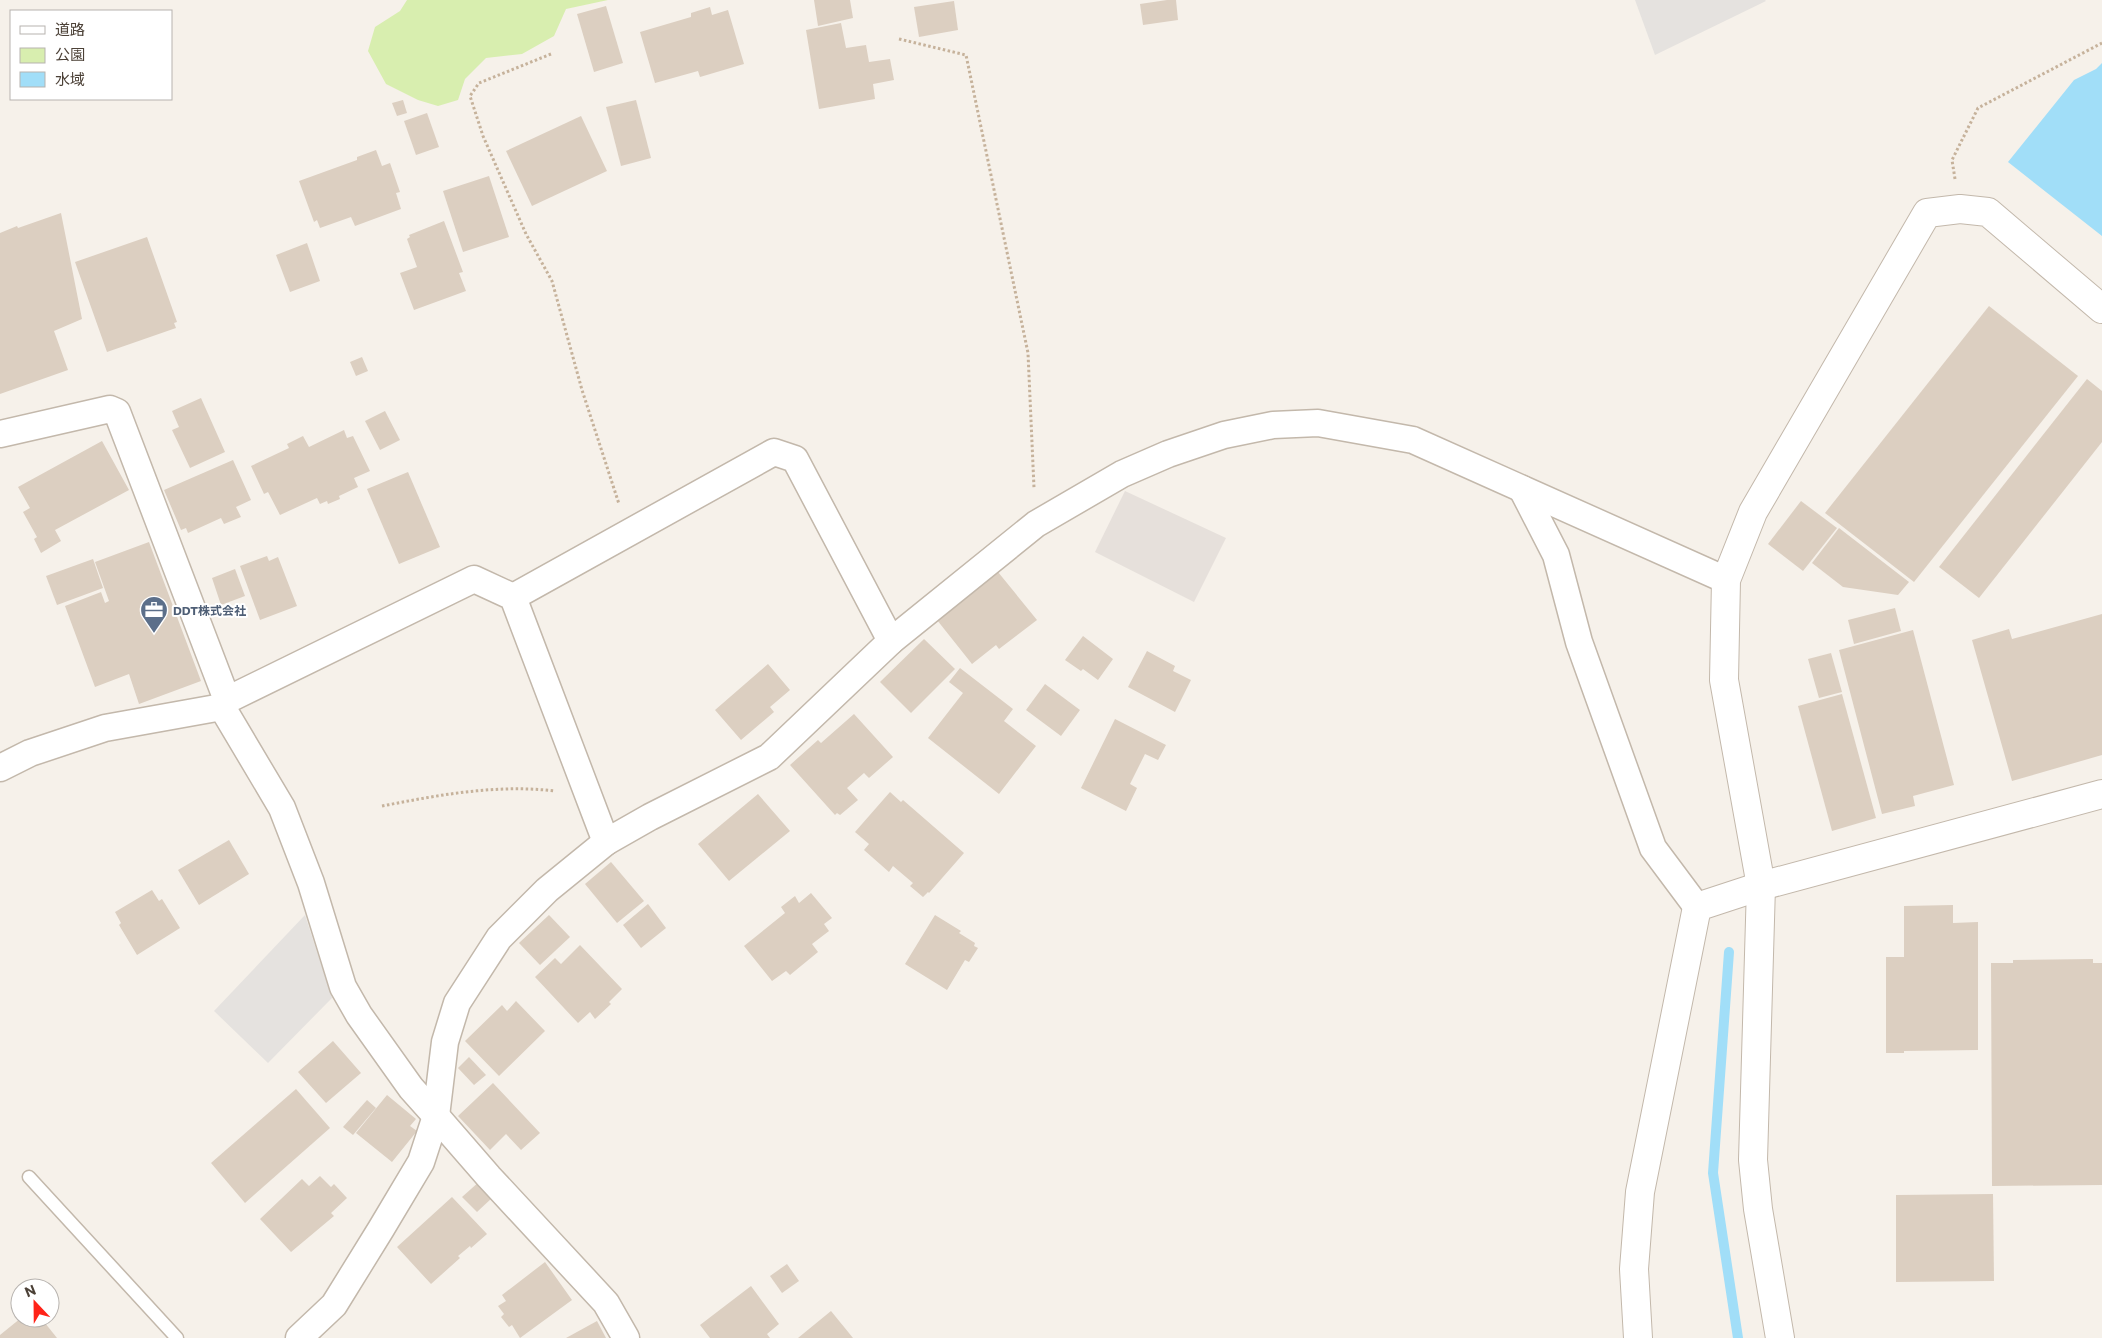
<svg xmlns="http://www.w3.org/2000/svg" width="2102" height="1338" viewBox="0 0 2102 1338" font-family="Commissioner,'Noto Sans JP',sans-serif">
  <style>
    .industrial { fill: #e6e0db }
    .green { fill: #d8eeaf }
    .parking { fill: #e5e2df }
    .water { fill: #a1def8 }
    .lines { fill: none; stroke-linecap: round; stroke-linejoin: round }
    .stream { stroke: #a1def8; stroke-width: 10 }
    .building { fill: #dccfc1 }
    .service-casing { stroke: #c3b8ab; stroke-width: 15 }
    .minor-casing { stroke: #c3b8ab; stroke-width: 29 }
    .tertiary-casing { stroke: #c3b8ab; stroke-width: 30 }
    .path { stroke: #c6b29b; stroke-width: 3; stroke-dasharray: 2.5 2.5; stroke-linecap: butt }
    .service { stroke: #fff; stroke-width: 12 }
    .minor { stroke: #fff; stroke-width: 26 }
    .tertiary { stroke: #fff; stroke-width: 28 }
    .labels { text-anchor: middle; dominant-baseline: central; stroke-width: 4; stroke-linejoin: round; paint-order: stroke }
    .service-label { font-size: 12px; font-weight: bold; fill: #4e5e75; stroke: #fff; text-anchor: start }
  </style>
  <rect width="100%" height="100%" fill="#f6f1ea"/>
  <polygon class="industrial" points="1125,491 1226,538 1194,602 1095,552"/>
  <polygon class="green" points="407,0 608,0 566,9 554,36 522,54 486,58 465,79 458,100 438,106 418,100 386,84 368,51 375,27 400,11"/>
  <g class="parking">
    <polygon points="1635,0 1765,0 1766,1 1655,55"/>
    <polygon points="305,915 332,998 268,1063 214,1011"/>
  </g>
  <polygon class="water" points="2102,63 2102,236 2008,162 2074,80 2096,69"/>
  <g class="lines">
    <polyline class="stream" points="1729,952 1713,1173 1738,1338"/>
  </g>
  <g class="building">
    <polygon points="814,0 850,0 853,18 818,26"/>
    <polygon points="1167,0 1176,0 1178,20 1143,25 1140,4"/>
    <polygon points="954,1 958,30 919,37 914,7"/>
    <polygon points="606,6 623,63 594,72 577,14"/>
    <polygon points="710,7 712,15 728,10 744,64 700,77 698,71 655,83 640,32 691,17 691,13"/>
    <polygon points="841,23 846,48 866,45 869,62 890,59 894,80 873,84 875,99 819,109 806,30"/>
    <polygon points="403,100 407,113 397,116 392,103"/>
    <polygon points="636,100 651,158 621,166 606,107"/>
    <polygon points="427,113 439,147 416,155 404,121"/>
    <polygon points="581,116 607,171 532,206 506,151"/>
    <polygon points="376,150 382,166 390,163 400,192 396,193 401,209 355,226 351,217 320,228 317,220 314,222 299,181 357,160 357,157"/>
    <polygon points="489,176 509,237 463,252 443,191"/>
    <polygon points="61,213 82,319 54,331 68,370 0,394 0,233 17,226 18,228"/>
    <polygon points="444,221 463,272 459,273 466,291 414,310 400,273 417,267 407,239 410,237 409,235"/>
    <polygon points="147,237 177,322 174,323 176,328 107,352 75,262"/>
    <polygon points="307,243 320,281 290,292 276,255"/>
    <polygon points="1989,306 2078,376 1914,582 1825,513"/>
    <polygon points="362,357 368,371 356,376 350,362"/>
    <polygon points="2087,379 2102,391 2102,442 1979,598 1939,567"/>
    <polygon points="201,398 225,452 190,468 172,430 179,427 172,411"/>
    <polygon points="385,411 400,440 380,450 365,421"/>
    <polygon points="344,430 347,438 353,436 370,471 354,478 358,487 339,496 340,499 328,504 327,501 320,504 317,498 280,515 268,492 264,494 251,466 289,448 287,444 303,436 309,447"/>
    <polygon points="102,441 129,490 55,530 61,541 41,553 34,539 37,537 23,512 30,508 18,487"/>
    <polygon points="233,460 251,500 236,507 241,517 224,524 221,518 188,533 186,528 181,530 164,490"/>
    <polygon points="408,472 440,547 399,564 367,489"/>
    <polygon points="1801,501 1837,528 1803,571 1768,544"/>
    <polygon points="1839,528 1909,582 1898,595 1843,587 1812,563"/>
    <polygon points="149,542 201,681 139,704 129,674 95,687 65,606 101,592 105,603 109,601 95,562"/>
    <polygon points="267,556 269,561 278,557 297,606 260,620 240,566"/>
    <polygon points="93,559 103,588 57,605 46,576"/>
    <polygon points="235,569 245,596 221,605 212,578"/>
    <polygon points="998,572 1037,620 999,649 996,645 972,664 937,620"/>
    <polygon points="1895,608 1901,631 1854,644 1848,620"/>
    <polygon points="2102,614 2102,755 2012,781 1972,640 2009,629 2012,639"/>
    <polygon points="1913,630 1954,785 1913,796 1915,806 1882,814 1839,650"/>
    <polygon points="1083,636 1113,659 1098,680 1083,669 1081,671 1065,660"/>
    <polygon points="924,639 955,669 911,713 880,682"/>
    <polygon points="1147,651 1175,666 1173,671 1191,680 1175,712 1128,687"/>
    <polygon points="1831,653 1842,692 1819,698 1808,659"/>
    <polygon points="768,664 790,690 770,707 774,712 741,740 715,710"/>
    <polygon points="960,668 1013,709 1004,721 1036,746 999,794 928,738 963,693 949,682"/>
    <polygon points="1045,684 1080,710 1061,736 1026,710"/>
    <polygon points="1842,694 1876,818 1832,831 1798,706"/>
    <polygon points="854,714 893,757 869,778 864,773 847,788 858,800 840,815 837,813 835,815 790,765 818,740 821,743"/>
    <polygon points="1115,719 1166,745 1158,760 1145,754 1130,784 1137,788 1126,811 1081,788"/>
    <polygon points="890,792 901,802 903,800 964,853 929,893 928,892 923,897 910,886 913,883 893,866 889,872 864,850 869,844 855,832"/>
    <polygon points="758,794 790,831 729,881 698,844"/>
    <polygon points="229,840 249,874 199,905 178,870"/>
    <polygon points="611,862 644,901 617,923 585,884"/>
    <polygon points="152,890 159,901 162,899 180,928 137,955 119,925 121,923 115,912"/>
    <polygon points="811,893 832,918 824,924 829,931 812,944 818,952 790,975 786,971 772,981 744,946 785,913 781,907 795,896 799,903"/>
    <polygon points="648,904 666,928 641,948 623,925"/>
    <polygon points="1953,905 1953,923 1978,922 1978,1050 1904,1051 1904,1053 1886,1053 1886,957 1904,957 1904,906"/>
    <polygon points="549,915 570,937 540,965 519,943"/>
    <polygon points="935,915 961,931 959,933 975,943 974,946 978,948 969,962 965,960 947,990 905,964"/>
    <polygon points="580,945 622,989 609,1002 611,1004 595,1019 590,1012 578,1023 535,977 555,958 561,964"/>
    <polygon points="2093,959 2093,963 2102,963 2102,1185 1992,1186 1991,963 2013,963 2013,960"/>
    <polygon points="516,1001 545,1031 499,1076 465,1041 502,1005 507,1011"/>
    <polygon points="333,1041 361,1073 326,1103 298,1072"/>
    <polygon points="469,1057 486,1075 474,1085 458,1068"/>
    <polygon points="493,1083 540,1133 521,1150 506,1134 490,1150 458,1116"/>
    <polygon points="296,1089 330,1128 245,1203 211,1163"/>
    <polygon points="387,1095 416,1119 410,1126 417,1131 392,1162 356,1133"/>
    <polygon points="367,1100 376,1108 353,1135 343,1127"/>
    <polygon points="320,1176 331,1187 334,1184 347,1198 331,1213 334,1216 291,1252 260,1219 302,1179 309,1186"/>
    <polygon points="480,1181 493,1197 477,1212 462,1197"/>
    <polygon points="1993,1194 1994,1281 1896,1282 1896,1195"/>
    <polygon points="452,1197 487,1234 471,1248 470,1246 458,1256 460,1258 431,1284 397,1247"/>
    <polygon points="545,1262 572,1300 520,1338 512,1325 509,1327 501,1317 504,1314 498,1306 506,1301 502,1295"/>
    <polygon points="787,1264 799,1281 782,1293 770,1276"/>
    <polygon points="751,1286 779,1324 767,1334 770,1338 710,1338 700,1325"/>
    <polygon points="831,1311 853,1338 798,1338"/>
    <polygon points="21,1318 41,1318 57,1338 0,1338 0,1335"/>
    <polygon points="597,1321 606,1338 566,1338"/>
  </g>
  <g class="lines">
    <defs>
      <polyline id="service" points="29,1177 177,1338"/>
      <g id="minor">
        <polyline points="0,434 110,409 117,412 227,700"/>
        <polyline points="1522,489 1556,555 1579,642 1653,848 1697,907"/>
        <polyline points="513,597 774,452 795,459 891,641"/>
        <polyline points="222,707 282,808 311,883 343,987 359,1015 411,1088 436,1116 489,1177 606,1303 626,1338"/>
        <polyline points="0,768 30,753 105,728 222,707 227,700 474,579 513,597 606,842"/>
        <polyline points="299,1338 334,1305 381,1229 421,1162 436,1116 445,1042 457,1003 499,938 547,890 606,842 650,817 769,757 891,641 1036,524 1122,474 1168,454 1224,435 1273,425 1318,423 1413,440 1726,580"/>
      </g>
      <g id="tertiary">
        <polyline points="1638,1338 1634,1269 1640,1192 1697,907 1761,886 2102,794"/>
        <polyline points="1780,1338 1758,1209 1753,1160 1761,886 1724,680 1726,580 1753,512 1927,213 1960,209 1988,212 2102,309"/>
      </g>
    </defs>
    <use href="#service" class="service-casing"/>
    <use href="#minor" class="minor-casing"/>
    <use href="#tertiary" class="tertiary-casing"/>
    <g class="path">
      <polyline points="899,39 966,55 1028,353 1034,488"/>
      <polyline points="551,54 479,83 470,96 483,136 526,234 552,281 582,390 619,504"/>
      <polyline points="1955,179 1952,160 1978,108 2102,43"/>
      <path d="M 382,806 C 439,795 496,784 555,791"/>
    </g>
    <use href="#service" class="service"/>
    <use href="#minor" class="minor"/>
    <use href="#tertiary" class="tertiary"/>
  </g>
  <defs>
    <symbol id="office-pin" viewBox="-11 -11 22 30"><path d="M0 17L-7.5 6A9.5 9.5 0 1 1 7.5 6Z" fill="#5c6f8a" stroke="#fff"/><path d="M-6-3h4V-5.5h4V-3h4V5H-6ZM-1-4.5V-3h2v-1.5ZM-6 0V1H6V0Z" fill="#fff"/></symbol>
  </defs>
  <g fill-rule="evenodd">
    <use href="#office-pin" x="138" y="594" width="32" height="43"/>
  </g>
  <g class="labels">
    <g class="service-label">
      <text x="173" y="610">DDT株式会社</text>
    </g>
  </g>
  <rect x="10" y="10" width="162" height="90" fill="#ffffff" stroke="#b7b3af"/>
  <rect x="20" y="26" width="25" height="8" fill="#ffffff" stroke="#b7b3af"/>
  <text x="55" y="35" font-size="15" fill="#4c4137">道路</text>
  <rect x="20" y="48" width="25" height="15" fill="#d8eeaf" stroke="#b7b3af"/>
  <text x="55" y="60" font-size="15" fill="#4c4137">公園</text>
  <rect x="20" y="72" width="25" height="15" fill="#a1def8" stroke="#b7b3af"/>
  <text x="55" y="85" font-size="15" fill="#4c4137">水域</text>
  <g transform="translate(35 1303) rotate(338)"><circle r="24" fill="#ffffff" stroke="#b7b3af"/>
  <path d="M0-4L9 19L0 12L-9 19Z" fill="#ff2318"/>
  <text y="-8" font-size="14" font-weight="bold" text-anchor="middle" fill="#4c4137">N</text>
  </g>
</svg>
